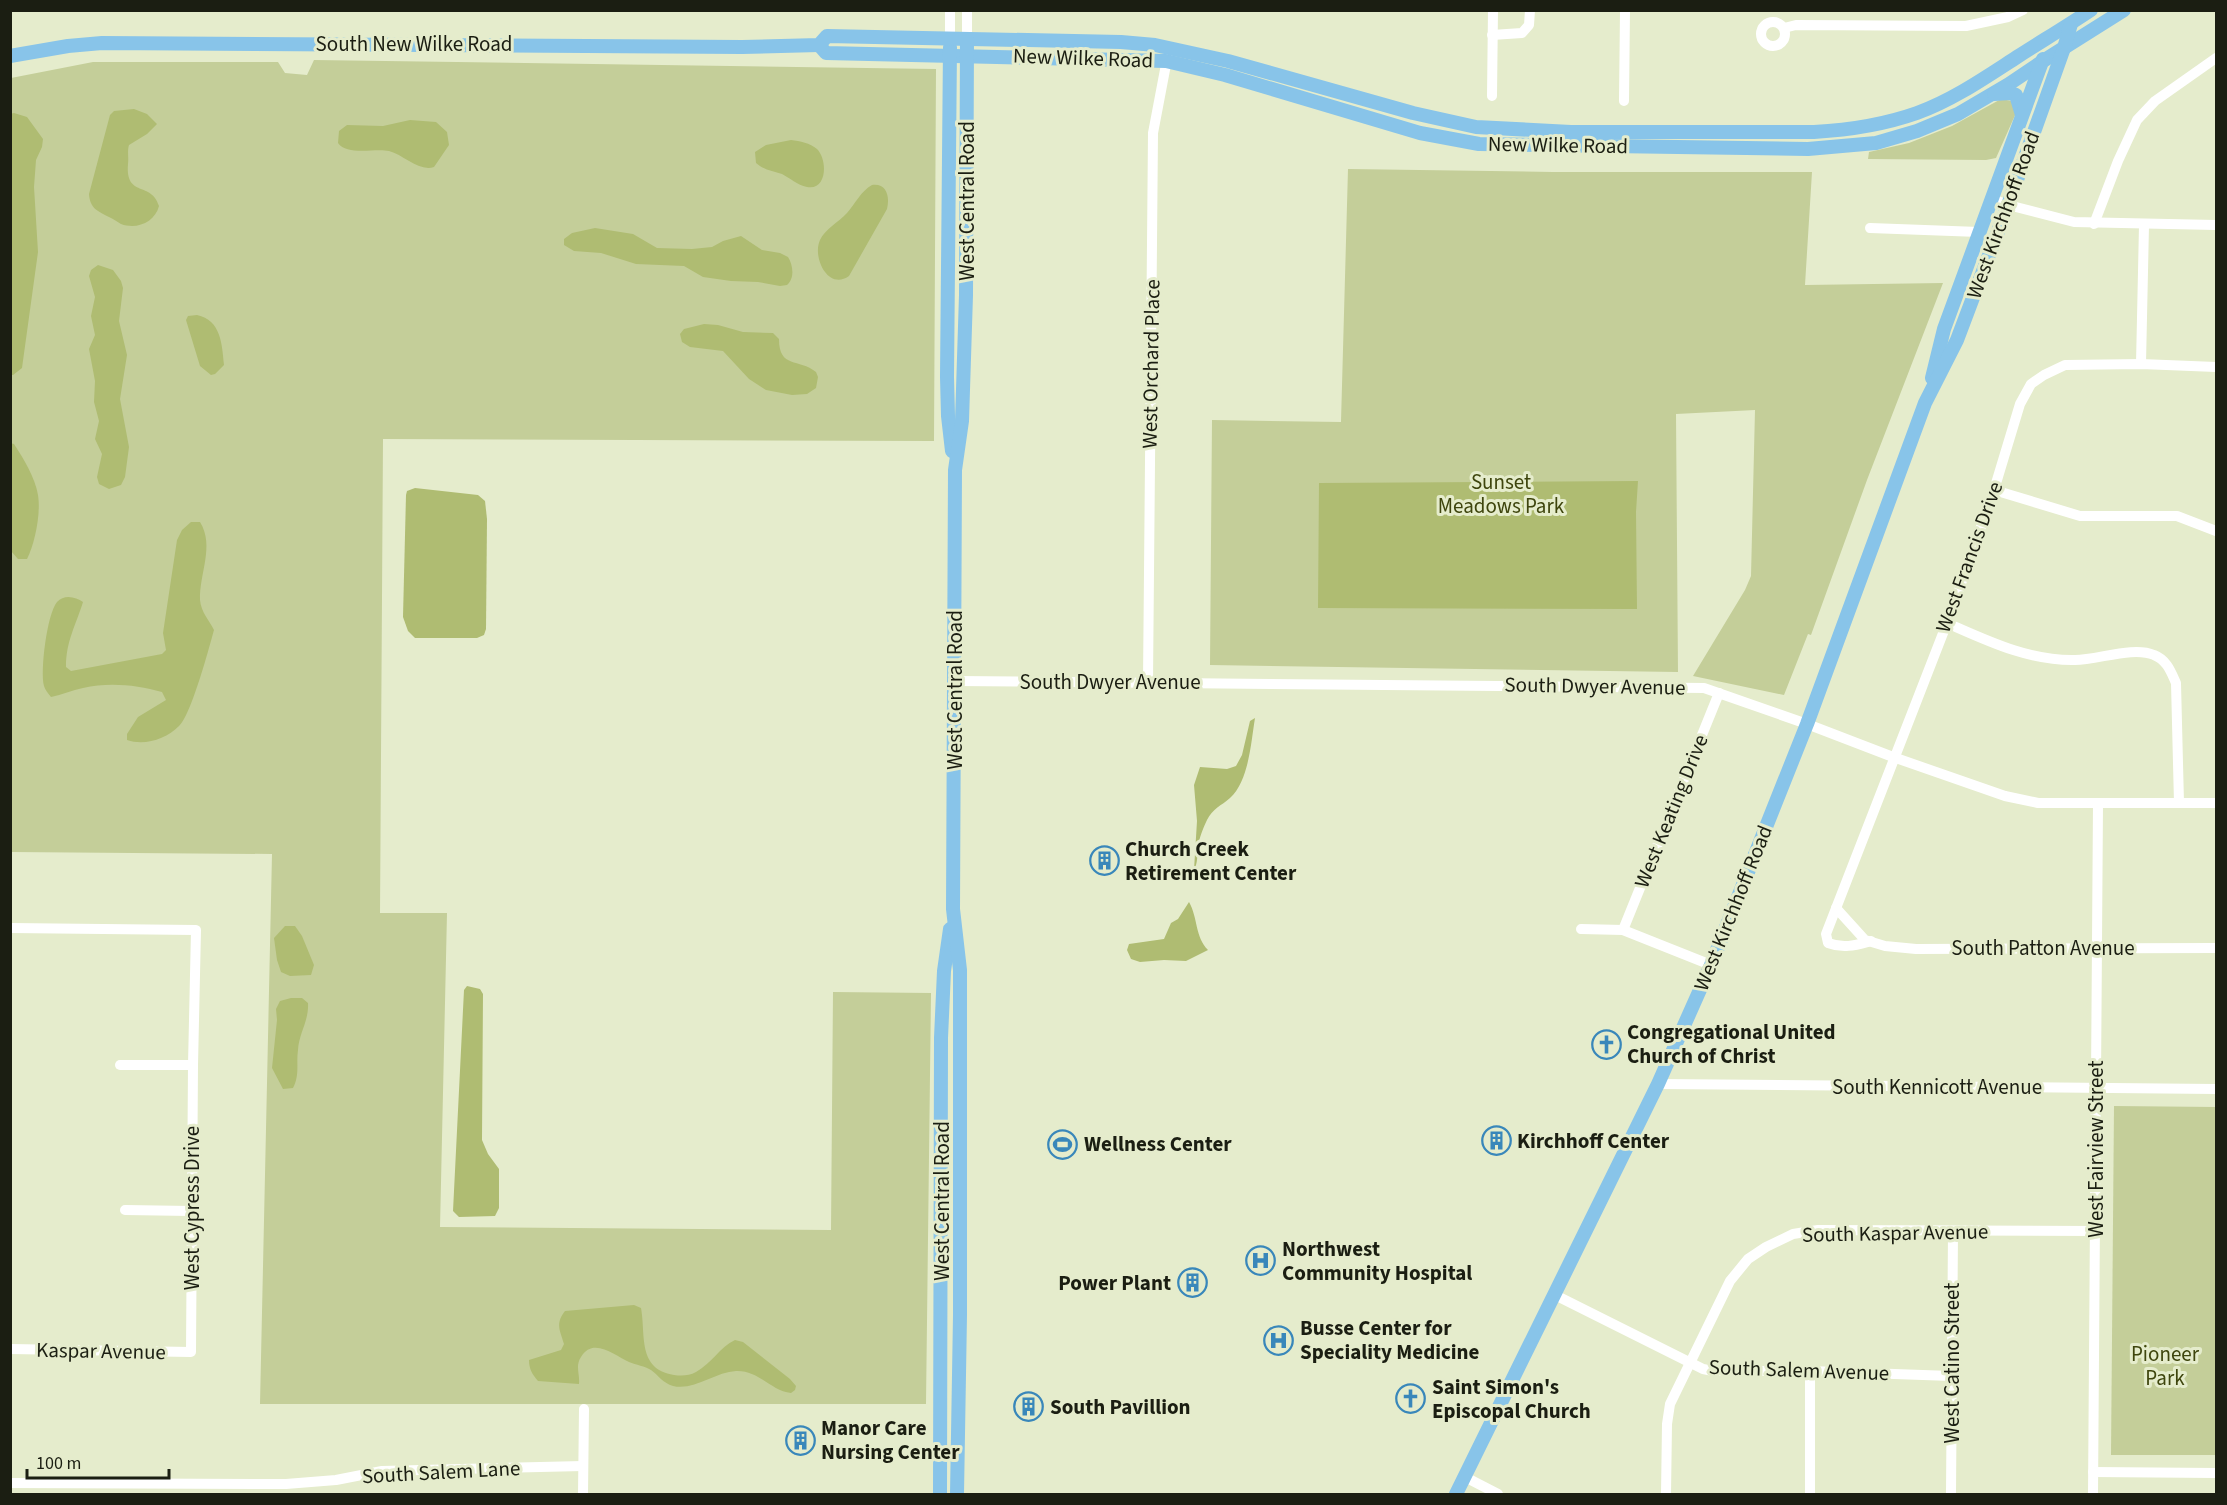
<svg xmlns="http://www.w3.org/2000/svg" width="2227" height="1505" viewBox="0 0 2227 1505" font-family="'Source Sans 3',sans-serif">
  <style>
    .green { fill: #c4ce99 }
    .water { fill: #afbc72 }
    .lines { fill: none; stroke-linecap: round; stroke-linejoin: round }
    .minor { stroke: #fff; stroke-width: 10 }
    .major { stroke: #88c4e9; stroke-width: 14 }
    .labels { text-anchor: middle; dominant-baseline: central; stroke-width: 6; stroke-linejoin: round; paint-order: stroke }
    .street-label { font-size: 21px; fill: #1b1e12; stroke: #e5eccc }
    .park-label { font-size: 21px; fill: #3e450d; stroke: #e5eccc }
    .poi-label { font-size: 21px; font-weight: bold; fill: #1b1e12; stroke: #e5eccc; text-anchor: start }
  </style>
  <rect width="100%" height="100%" fill="#e5eccc"/>
  <g class="green">
    <polygon points="314,60 936,69 934,441 383,439 380,913 447,913 440,1227 831,1230 833,992 931,993 926,1404 260,1404 272,854 11,852 11,78 93,62 278,62 285,73 307,75"/>
    <polygon points="2001,99 2012,101 2016,113 1996,158 1986,160 1868,159 1869,152 1909,143 1952,126"/>
    <polygon points="1348,169 1553,172 1812,172 1805,285 1943,283 1867,480 1811,635 1808,634 1784,695 1693,676 1745,590 1751,576 1755,410 1676,414 1678,672 1210,665 1212,420 1341,422"/>
    <polygon points="2114,1106 2216,1107 2216,1455 2111,1455"/>
  </g>
  <g class="water">
    <path d="M 134,109 L 147,114 L 157,124 L 147,134 L 129,145 C 127,151 129,158 128,164 C 125,198 152,181 159,206 C 155,222 137,230 121,224 C 117,222 114,219 109,217 C 98,211 90,209 89,194 L 110,115 L 114,111 Z"/>
    <polygon points="14,113 27,117 43,139 42,147 36,160 34,187 38,252 22,368 13,375 10,375 10,114"/>
    <path d="M 410,120 L 436,122 L 447,132 L 449,145 L 434,167 C 419,172 404,155 389,151 C 375,148 347,156 338,143 L 339,131 L 347,125 L 383,126 Z"/>
    <path d="M 791,140 C 800,141 810,143 817,149 C 828,160 827,191 807,187 C 797,185 790,178 782,174 C 773,171 764,170 756,163 L 755,152 L 766,145 Z"/>
    <path d="M 872,185 C 887,183 890,197 887,209 L 849,276 C 828,291 812,257 820,240 C 825,229 839,222 847,213 C 855,204 861,191 872,185 Z"/>
    <path d="M 595,228 L 633,234 L 657,248 L 692,249 L 712,247 L 723,241 L 741,236 L 762,250 L 780,253 L 788,257 C 793,265 795,278 787,285 L 780,286 L 758,282 L 731,281 L 703,277 L 684,266 L 636,264 L 601,253 L 574,251 L 564,245 L 564,239 L 572,233 Z"/>
    <polygon points="98,265 113,270 121,281 123,288 119,321 127,355 120,399 129,447 125,477 121,485 109,489 99,484 97,477 102,454 95,439 99,421 94,402 95,381 89,349 95,335 91,316 95,297 89,276 91,270"/>
    <path d="M 197,315 C 221,320 222,344 224,365 L 215,374 L 211,375 L 200,366 L 186,320 L 188,316 Z"/>
    <path d="M 704,324 L 718,325 L 743,332 L 773,333 L 779,339 C 779,369 799,358 816,372 L 818,377 L 816,388 L 807,394 L 792,395 L 766,390 L 749,379 L 723,351 L 690,347 L 682,342 L 680,334 L 684,329 Z"/>
    <path d="M 10,443 L 14,444 C 23,458 35,477 38,495 C 41,513 35,543 27,559 L 18,559 L 11,551 Z"/>
    <polygon points="1638,481 1636,512 1637,609 1318,608 1319,483"/>
    <polygon points="415,488 478,495 485,501 487,519 486,629 484,635 477,638 415,638 408,631 403,617 406,495 407,491"/>
    <path d="M 191,522 L 200,522 C 215,546 199,574 200,600 C 201,612 209,620 214,630 C 209,648 191,716 179,726 C 166,739 145,746 127,740 L 127,734 L 138,717 L 166,700 L 162,692 C 137,685 109,682 83,688 C 72,690 62,695 51,697 C 48,693 45,690 44,686 C 40,671 47,614 57,602 C 64,594 76,597 83,602 C 76,625 66,641 66,667 L 71,671 L 162,654 L 166,650 L 163,633 L 177,540 L 182,530 Z"/>
    <path d="M 1255,718 C 1251,742 1249,781 1230,798 C 1221,806 1213,808 1207,820 C 1203,828 1199,839 1198,847 C 1197,855 1198,863 1194,870 L 1197,821 L 1194,785 L 1200,767 L 1227,769 L 1236,766 L 1242,755 L 1250,721 Z"/>
    <path d="M 1189,902 C 1198,918 1195,937 1208,950 L 1186,961 L 1164,960 L 1140,962 L 1131,959 L 1127,950 L 1129,944 L 1164,939 L 1171,923 L 1178,919 Z"/>
    <polygon points="285,926 295,926 302,936 314,965 311,975 290,976 281,972 277,960 274,938"/>
    <polygon points="467,986 480,989 483,994 482,1140 488,1154 499,1169 499,1208 495,1216 459,1217 453,1211 464,990"/>
    <path d="M 291,998 L 302,998 L 308,1003 C 309,1021 299,1033 298,1050 C 296,1063 300,1075 293,1088 L 283,1089 L 272,1068 L 277,1020 L 276,1009 L 280,1001 Z"/>
    <path d="M 634,1305 L 641,1308 C 646,1335 637,1369 674,1375 C 681,1376 689,1376 696,1372 C 711,1364 720,1347 735,1340 L 743,1342 L 790,1379 L 796,1386 L 795,1390 L 791,1393 C 771,1391 759,1370 736,1371 C 715,1372 694,1391 673,1386 C 663,1383 659,1376 651,1370 C 645,1366 636,1365 629,1362 C 616,1356 593,1336 581,1357 C 575,1366 580,1374 579,1384 L 538,1381 C 532,1374 529,1369 529,1360 L 561,1350 L 564,1344 C 560,1330 555,1324 565,1311 Z"/>
  </g>
  <g class="lines">
    <g class="minor">
      <polyline points="967,10 967,39"/>
      <circle cx="1773" cy="34" r="12"/>
      <polyline points="1784,28 1796,25 1966,26 2008,17 2023,10"/>
      <polyline points="1492,35 1522,33 1529,25 1530,10"/>
      <polyline points="950,39 950,10"/>
      <polyline points="1492,96 1493,10"/>
      <polyline points="1624,101 1625,10"/>
      <polyline points="1992,199 2008,205 2074,222 2216,225"/>
      <polyline points="2094,224 2118,161 2137,120 2155,101 2216,58"/>
      <polyline points="1870,228 1979,232"/>
      <polyline points="2141,364 2144,225"/>
      <polyline points="1994,490 2080,516 2177,516 2216,531"/>
      <path d="M 1947,623 C 1988,641 2029,661 2075,660 C 2098,660 2133,646 2154,655 C 2167,660 2171,672 2176,683 L 2179,803"/>
      <polyline points="955,681 1704,688 1807,724 1893,757 2005,796 2038,803 2216,803"/>
      <polyline points="1148,682 1153,133 1168,54"/>
      <polyline points="1836,908 1865,940 1885,946 1916,949 2216,948"/>
      <polyline points="10,928 196,930 193,1065 191,1352 10,1349"/>
      <polyline points="1581,929 1623,930 1711,965"/>
      <polyline points="1623,930 1719,693"/>
      <path d="M 1871,941 C 1856,945 1844,949 1828,943 L 1826,934 L 1947,623 L 1994,490 L 2020,404 L 2031,384 L 2044,375 L 2065,365 L 2141,364 L 2216,367"/>
      <polyline points="120,1065 193,1065"/>
      <polyline points="1658,1084 2216,1089"/>
      <polyline points="125,1210 191,1211"/>
      <polyline points="1555,1295 1703,1369 1713,1371 1810,1371 1951,1376"/>
      <polyline points="2093,1472 2216,1473"/>
      <polyline points="1465,1477 1498,1494"/>
      <polyline points="10,1483 286,1484 336,1480 382,1471 583,1466"/>
      <polyline points="583,1494 584,1409"/>
      <polyline points="1666,1494 1667,1424 1670,1404 1730,1281 1748,1259 1766,1247 1793,1234 1818,1230 2096,1231"/>
      <polyline points="1810,1494 1810,1371"/>
      <polyline points="1951,1494 1953,1232"/>
      <polyline points="2093,1494 2098,804"/>
    </g>
    <g class="major">
      <polyline points="819,45 826,53 1166,61 1225,75 1420,133 1479,144 1808,149 1876,143 1917,131 1958,114 2009,84 2043,61 2124,10"/>
      <polyline points="950,47 947,377 948,416 952,451"/>
      <path d="M 10,56 L 68,46 L 102,43 L 742,47 L 819,45 L 827,36 L 1121,42 L 1155,45 L 1228,61 L 1413,113 L 1476,127 L 1571,132 L 1814,132 C 1850,130 1883,125 1917,113 C 1953,100 1986,77 2017,57 C 2042,41 2067,26 2091,10"/>
      <polyline points="1994,94 2011,93 2016,95 2022,115"/>
      <polyline points="1932,378 1944,329 2043,59"/>
      <polyline points="940,1494 941,1038 944,971 950,929"/>
      <polyline points="957,1494 960,1315 960,970 953,909 955,470 962,421 966,295 967,39"/>
      <polyline points="1456,1494 1658,1084 1711,965 1807,724 1925,403 1957,340 2008,205 2064,48 2071,24"/>
    </g>
  </g>
  <defs>
    <symbol id="building-ring" viewBox="-11 -11 22 22"><circle r="9.5" fill="#e5eccc" stroke="#3987ba" stroke-width="1.5"/><path d="M-4-6H4V6H1V3H-1V6H-4ZM-2.5-4.3h1.7v1.8h-1.7ZM.8-4.3h1.7v1.8H.8ZM-2.5-1h1.7V.8h-1.7ZM.8-1h1.7V.8H.8Z" fill="#3987ba"/></symbol>
    <symbol id="church-ring" viewBox="-11 -11 22 22"><circle r="9.5" fill="#e5eccc" stroke="#3987ba" stroke-width="1.5"/><path d="M-1.2-6h2.4v3.5h3.3v2.4h-3.3V6h-2.4V-.1h-3.3v-2.4h3.3Z" fill="#3987ba"/></symbol>
    <symbol id="stadium-ring" viewBox="-11 -11 22 22"><circle r="9.5" fill="#e5eccc" stroke="#3987ba" stroke-width="1.5"/><path d="M0-5a6.5 5 0 1 0 0 10a6.5 5 0 1 0 0-10ZM-3.5-1.8h7v3.6h-7Z" fill="#3987ba"/></symbol>
    <symbol id="hospital-ring" viewBox="-11 -11 22 22"><circle r="9.5" fill="#e5eccc" stroke="#3987ba" stroke-width="1.5"/><path d="M-5-5h3v3.5h4V-5h3V5h-3V1.5h-4V5h-3Z" fill="#3987ba"/></symbol>
  </defs>
  <g fill-rule="evenodd">
    <use href="#building-ring" x="1088" y="844" width="33" height="33"/>
    <use href="#church-ring" x="1590" y="1028" width="33" height="33"/>
    <use href="#building-ring" x="1480" y="1124" width="33" height="33"/>
    <use href="#stadium-ring" x="1046" y="1128" width="33" height="33"/>
    <use href="#hospital-ring" x="1244" y="1244" width="33" height="33"/>
    <use href="#building-ring" x="1176" y="1266" width="33" height="33"/>
    <use href="#hospital-ring" x="1262" y="1324" width="33" height="33"/>
    <use href="#church-ring" x="1394" y="1382" width="33" height="33"/>
    <use href="#building-ring" x="1012" y="1390" width="33" height="33"/>
    <use href="#building-ring" x="784" y="1424" width="33" height="33"/>
  </g>
  <g class="labels">
    <g class="street-label">
      <text x="414" y="44">South New Wilke Road</text>
      <text transform="translate(1083 58) rotate(2)">New Wilke Road</text>
      <text transform="translate(1558 145) rotate(1)">New Wilke Road</text>
      <text transform="translate(967 201) rotate(-90)">West Central Road</text>
      <text transform="translate(2003 215) rotate(-70)">West Kirchhoff Road</text>
      <text transform="translate(1151 364) rotate(-89)">West Orchard Place</text>
      <text transform="translate(1969 557) rotate(-70)">West Francis Drive</text>
      <text x="1110" y="682">South Dwyer Avenue</text>
      <text transform="translate(1595 686) rotate(1)">South Dwyer Avenue</text>
      <text transform="translate(955 690) rotate(-90)">West Central Road</text>
      <text transform="translate(1671 811) rotate(-68)">West Keating Drive</text>
      <text transform="translate(1733 908) rotate(-68)">West Kirchhoff Road</text>
      <text x="2043" y="948">South Patton Avenue</text>
      <text x="1937" y="1087">South Kennicott Avenue</text>
      <text transform="translate(2096 1149) rotate(-90)">West Fairview Street</text>
      <text transform="translate(942 1201) rotate(-90)">West Central Road</text>
      <text transform="translate(192 1208) rotate(-90)">West Cypress Drive</text>
      <text transform="translate(1895 1233) rotate(-1)">South Kaspar Avenue</text>
      <text transform="translate(101 1351) rotate(1)">Kaspar Avenue</text>
      <text transform="translate(1952 1363) rotate(-90)">West Catino Street</text>
      <text transform="translate(1799 1370) rotate(2)">South Salem Avenue</text>
      <text transform="translate(441 1472) rotate(-3)">South Salem Lane</text>
    </g>
    <g class="park-label">
      <text x="1501" y="482">Sunset<tspan x="1501" dy="24">Meadows Park</tspan></text>
      <text x="2165" y="1354">Pioneer<tspan x="2165" dy="24">Park</tspan></text>
    </g>
    <g class="poi-label">
      <text x="1125" y="849">Church Creek<tspan x="1125" dy="24">Retirement Center</tspan></text>
      <text x="1627" y="1032">Congregational United<tspan x="1627" dy="24">Church of Christ</tspan></text>
      <text x="1517" y="1141">Kirchhoff Center</text>
      <text x="1084" y="1144">Wellness Center</text>
      <text x="1282" y="1249">Northwest<tspan x="1282" dy="24">Community Hospital</tspan></text>
      <text x="1171" y="1283" text-anchor="end">Power Plant</text>
      <text x="1300" y="1328">Busse Center for<tspan x="1300" dy="24">Speciality Medicine</tspan></text>
      <text x="1432" y="1387">Saint Simon's<tspan x="1432" dy="24">Episcopal Church</tspan></text>
      <text x="1050" y="1407">South Pavillion</text>
      <text x="821" y="1428">Manor Care<tspan x="821" dy="24">Nursing Center</tspan></text>
    </g>
  </g>
  <rect width="2227" height="1505" fill="none" stroke="#1b1e12" stroke-width="24"/>
  <path d="M27 1469v9h142v-9" fill="none" stroke="#1b1e12" stroke-width="3"/>
  <text x="36" y="1469" font-size="18" fill="#1b1e12" stroke="#e5eccc" stroke-width="4.5" paint-order="stroke">100 m</text>
</svg>
